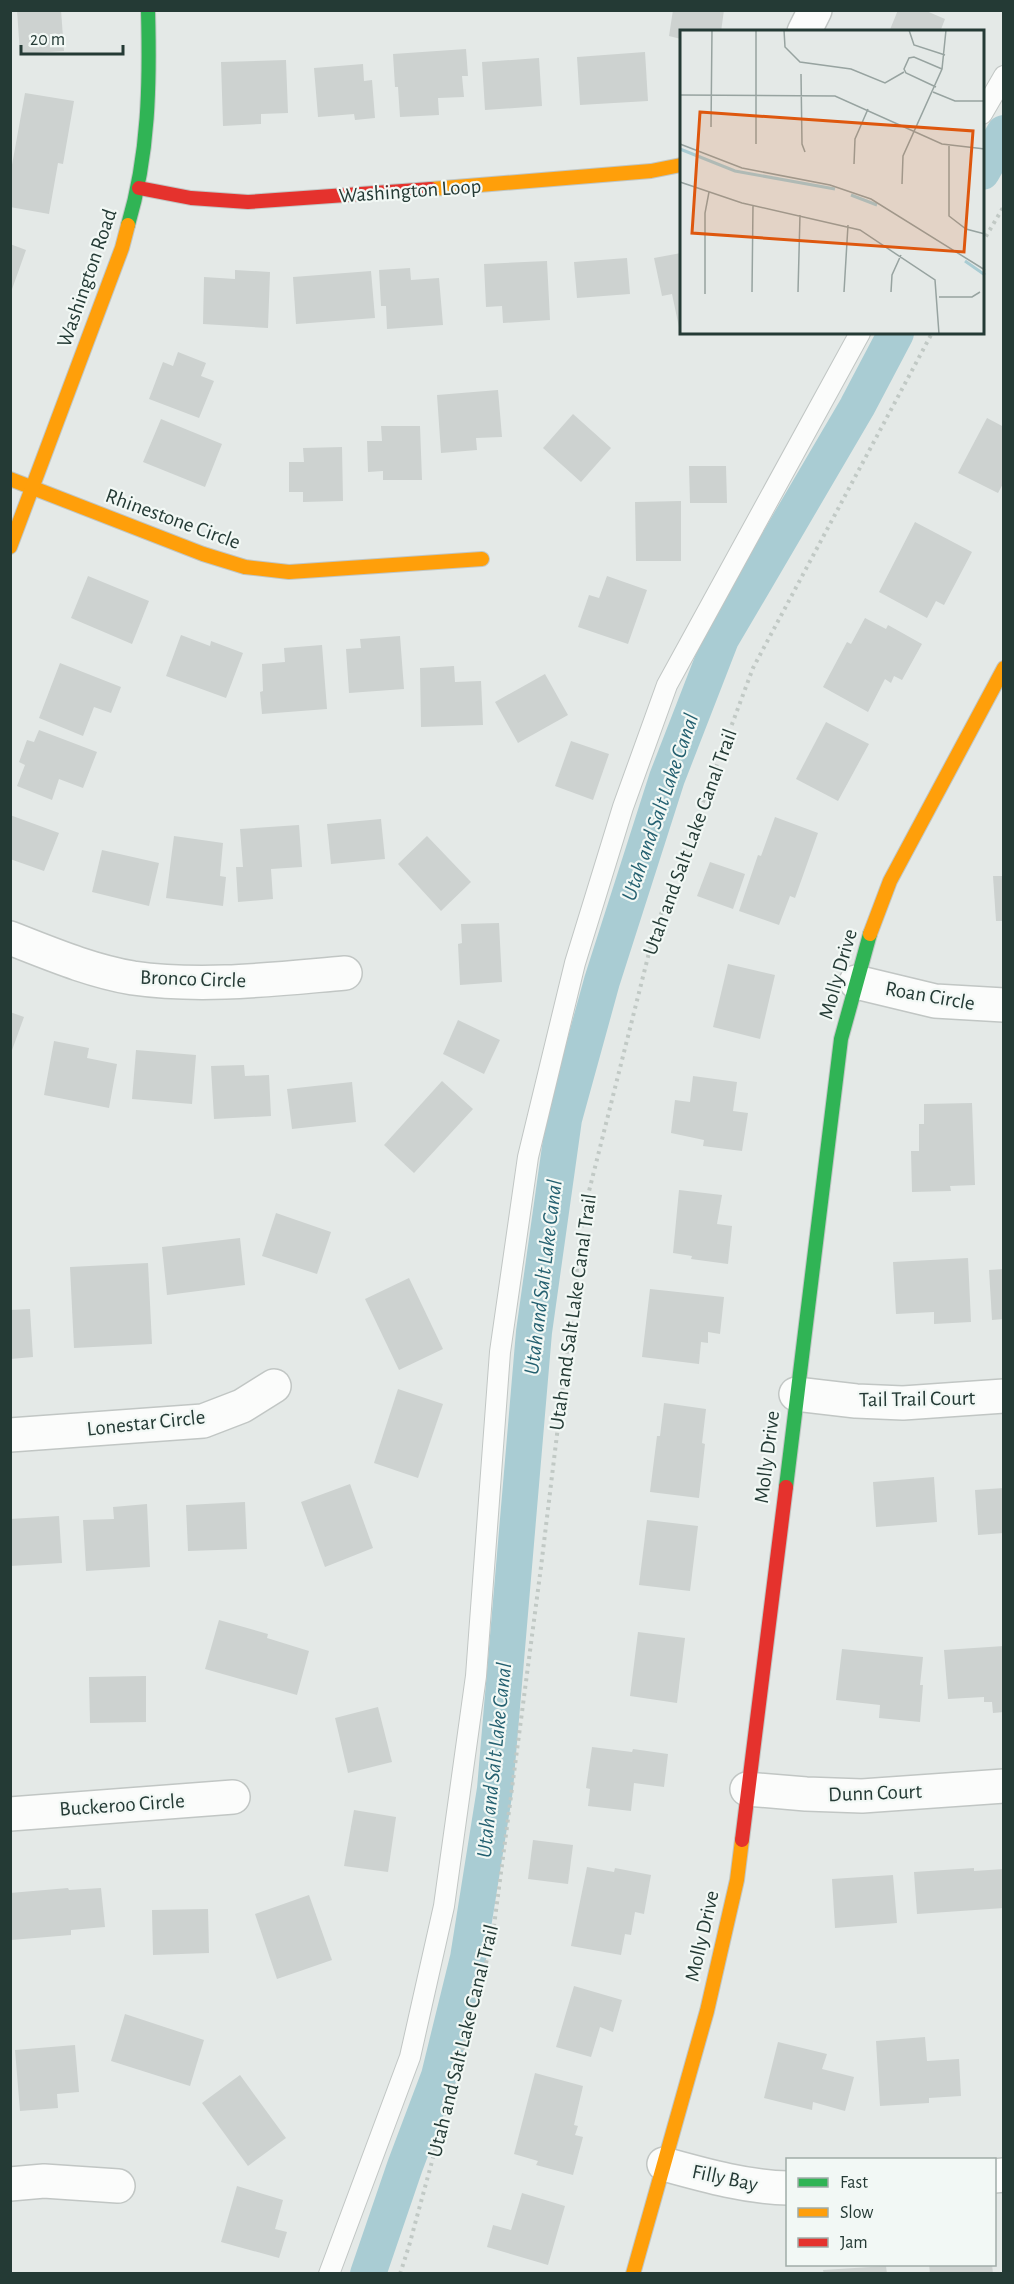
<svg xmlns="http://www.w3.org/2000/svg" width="1014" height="2284" viewBox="0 0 1014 2284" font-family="'Alegreya Sans',sans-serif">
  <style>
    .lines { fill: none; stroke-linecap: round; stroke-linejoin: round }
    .canal { stroke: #a9ccd3; stroke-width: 36 }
    .building { fill: #cdd2d0 }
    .lane-casing { stroke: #c1c6c4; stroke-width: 22 }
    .street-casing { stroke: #c1c6c4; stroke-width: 36 }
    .fast-casing { stroke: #c0c6c4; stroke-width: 16 }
    .slow-casing { stroke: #c0c6c4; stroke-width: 16 }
    .jam-casing { stroke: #c0c6c4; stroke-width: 16 }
    .path { stroke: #c1c9c5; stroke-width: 4; stroke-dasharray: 3 4.5; stroke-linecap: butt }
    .lane { stroke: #fbfcfb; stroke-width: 20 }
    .street { stroke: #fbfcfb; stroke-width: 33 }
    .fast { stroke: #30b455; stroke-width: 14 }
    .slow { stroke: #ff9f0a; stroke-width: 14 }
    .jam { stroke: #e5322d; stroke-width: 14 }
    .labels { text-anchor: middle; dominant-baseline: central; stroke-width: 4.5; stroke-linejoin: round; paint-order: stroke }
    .street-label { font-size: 21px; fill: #243a35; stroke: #f2f8f5 }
    .water-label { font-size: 22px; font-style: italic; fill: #246070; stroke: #f2f8f5 }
    .inset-river { fill: none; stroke: #a9ccd3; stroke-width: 3 }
    .inset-road { fill: none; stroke: #97a3a0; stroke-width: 1.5 }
    .view { fill: #de570e; fill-opacity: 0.15; stroke: #de570e; stroke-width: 3 }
    .inset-edge { fill: none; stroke: #243a35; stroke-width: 3 }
  </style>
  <rect width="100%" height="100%" fill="#e4e9e7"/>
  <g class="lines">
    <g class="canal">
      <polyline points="982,172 1004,133"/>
      <polyline points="368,2274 405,2166 439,2076 468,1958 495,1789 534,1332 564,1119 602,981 667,778 721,639 857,407 896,333"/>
    </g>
  </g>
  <g class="building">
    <polygon points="17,10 61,10 64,51 20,54"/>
    <polygon points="673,10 724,10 721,32 681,32 681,39 669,36"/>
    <polygon points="898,10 924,10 945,19 940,32 889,32"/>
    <polygon points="466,49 468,76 462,76 464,97 438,98 439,115 400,117 398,87 395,87 393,54"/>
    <polygon points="645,52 648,101 580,105 577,57"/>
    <polygon points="539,58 542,106 485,110 482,62"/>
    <polygon points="286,60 288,113 261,114 261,124 223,126 221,62"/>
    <polygon points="363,64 364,81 372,80 375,118 355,120 354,114 318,117 314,68"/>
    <polygon points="25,93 74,101 63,164 58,163 49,214 10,207 10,176"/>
    <polygon points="10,244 26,250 11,292 10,292"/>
    <polygon points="681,253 681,332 680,332 672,294 662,296 654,258"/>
    <polygon points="627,258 630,294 577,298 574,262"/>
    <polygon points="547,261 550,320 503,323 502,306 486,307 484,264"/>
    <polygon points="410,268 411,280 439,278 443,325 387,329 386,306 381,306 379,270"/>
    <polygon points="235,270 270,272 268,328 203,324 204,277 235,279"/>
    <polygon points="371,271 375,318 296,324 293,277"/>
    <polygon points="178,352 206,363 201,376 214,381 199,418 149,399 163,362 173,366"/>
    <polygon points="498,390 502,437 476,438 477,450 441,453 437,395"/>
    <polygon points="573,414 611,448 581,482 543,448"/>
    <polygon points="987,418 1004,427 1004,482 998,493 958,473"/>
    <polygon points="161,419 222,444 205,487 143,462"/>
    <polygon points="381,426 420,426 422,480 383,480 383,471 368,472 367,441 382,441"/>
    <polygon points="342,447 343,501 303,502 303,492 289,492 289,462 304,462 303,448"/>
    <polygon points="689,466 726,466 727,503 690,503"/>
    <polygon points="681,501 681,561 636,561 635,502"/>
    <polygon points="915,522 972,552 944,605 936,601 927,618 879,592"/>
    <polygon points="88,576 149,601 132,644 71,618"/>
    <polygon points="607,576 647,590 628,644 578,627 589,595 599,598"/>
    <polygon points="865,618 886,629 888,625 922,644 902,680 894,676 891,683 885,679 868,712 823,687 847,642 851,644"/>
    <polygon points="181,635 210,646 211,641 243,653 226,698 166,676"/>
    <polygon points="400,636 404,689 349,693 346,649 361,648 360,639"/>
    <polygon points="322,645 327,709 262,714 260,692 263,691 262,664 285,662 284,648"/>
    <polygon points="60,663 121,687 111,713 94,707 83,736 39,718"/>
    <polygon points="454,666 455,682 481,681 483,725 421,727 420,668"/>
    <polygon points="545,674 568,715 518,743 495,702"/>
    <polygon points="826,722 869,744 838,801 796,779"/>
    <polygon points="39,730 97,752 83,788 59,779 52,800 17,786 25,765 19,762 27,740 34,742"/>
    <polygon points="571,741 609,754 593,800 555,786"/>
    <polygon points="10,815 59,833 44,871 10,859"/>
    <polygon points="775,817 818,833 795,898 790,896 779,925 739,911 758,855 761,856"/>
    <polygon points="381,819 385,859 331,864 327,824"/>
    <polygon points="299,825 302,867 271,869 273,899 238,902 236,867 243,867 240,829"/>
    <polygon points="174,836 223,843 220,876 226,877 223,906 166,898"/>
    <polygon points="427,836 471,882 441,911 398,864"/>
    <polygon points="102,850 159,863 149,906 92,892"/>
    <polygon points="710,862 745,874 733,909 697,896"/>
    <polygon points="993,876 1004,876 1004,921 996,921"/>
    <polygon points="499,923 502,982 460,985 458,944 462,943 461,924"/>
    <polygon points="728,964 775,975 760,1039 713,1027"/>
    <polygon points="10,1012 24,1017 11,1053 10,1053"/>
    <polygon points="458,1020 500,1040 484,1074 443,1054"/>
    <polygon points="54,1041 89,1048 87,1058 117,1064 109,1108 44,1095"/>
    <polygon points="136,1050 196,1055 192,1104 132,1099"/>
    <polygon points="244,1065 245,1076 269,1075 271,1116 214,1119 211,1066"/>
    <polygon points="693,1076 737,1082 733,1111 748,1113 742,1151 703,1146 704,1140 671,1133 675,1100 690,1102"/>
    <polygon points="442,1081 473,1109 414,1173 384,1145"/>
    <polygon points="352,1082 356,1122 292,1129 287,1089"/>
    <polygon points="972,1103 975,1185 950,1186 951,1191 912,1192 911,1151 919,1151 919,1124 924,1124 924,1104"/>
    <polygon points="679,1190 722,1195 717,1224 732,1226 728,1264 691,1259 692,1256 673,1253"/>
    <polygon points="276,1213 331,1232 317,1274 262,1256"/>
    <polygon points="240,1238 245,1285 167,1295 162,1247"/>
    <polygon points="968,1258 971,1322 934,1324 934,1312 896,1314 893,1262"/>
    <polygon points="148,1263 152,1344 74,1348 70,1267"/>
    <polygon points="1004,1269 1004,1319 992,1320 989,1270"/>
    <polygon points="409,1278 443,1349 399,1370 365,1299"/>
    <polygon points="650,1289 724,1297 720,1334 708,1332 708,1343 701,1342 699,1364 642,1357"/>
    <polygon points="30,1309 33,1357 10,1359 10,1310"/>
    <polygon points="398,1389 443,1404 418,1478 374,1463"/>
    <polygon points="664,1403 706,1409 702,1443 705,1444 699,1498 650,1492 657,1436 660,1436"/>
    <polygon points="934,1477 937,1522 876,1527 873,1482"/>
    <polygon points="350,1484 373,1548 325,1567 301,1502"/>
    <polygon points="1004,1488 1004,1533 978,1535 975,1490"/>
    <polygon points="245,1502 247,1549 188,1551 186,1505"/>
    <polygon points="147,1504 150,1567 86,1571 83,1520 114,1519 113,1507"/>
    <polygon points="59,1516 62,1563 10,1566 10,1519"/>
    <polygon points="647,1520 698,1526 690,1591 639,1585"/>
    <polygon points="219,1620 268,1634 267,1638 309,1651 297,1695 205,1669"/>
    <polygon points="638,1632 685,1638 677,1703 630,1696"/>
    <polygon points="1004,1646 1004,1712 993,1713 992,1702 984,1702 984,1697 948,1699 944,1650"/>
    <polygon points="842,1649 923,1657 920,1685 923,1685 920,1722 879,1718 880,1705 836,1700"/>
    <polygon points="146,1676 146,1722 90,1723 89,1677"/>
    <polygon points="378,1707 392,1762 348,1773 335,1718"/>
    <polygon points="592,1747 632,1752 633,1749 668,1754 664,1787 634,1783 631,1811 588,1806 590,1789 586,1788"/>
    <polygon points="354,1810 396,1817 388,1872 344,1866"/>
    <polygon points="533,1840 573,1845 568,1884 528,1879"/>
    <polygon points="587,1867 614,1872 615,1868 651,1875 644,1914 635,1912 631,1935 625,1934 621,1955 571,1946"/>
    <polygon points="974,1868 974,1871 1004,1869 1004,1908 917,1914 914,1872"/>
    <polygon points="893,1875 897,1923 835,1928 832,1879"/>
    <polygon points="68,1888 69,1890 101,1888 105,1927 71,1930 71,1935 11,1940 10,1893"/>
    <polygon points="309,1895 332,1960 277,1979 255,1914"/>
    <polygon points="208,1909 209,1953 153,1955 152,1910"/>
    <polygon points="574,1986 622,2000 613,2032 600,2027 591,2057 556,2047"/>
    <polygon points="125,2014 204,2040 190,2086 111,2061"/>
    <polygon points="925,2037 927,2061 959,2059 961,2096 929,2098 929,2103 880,2106 876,2041"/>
    <polygon points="778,2042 827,2054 822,2069 854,2077 845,2111 813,2102 812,2110 764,2098"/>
    <polygon points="75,2045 79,2092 57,2094 58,2108 20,2111 15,2050"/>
    <polygon points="535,2073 583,2086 574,2125 578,2126 575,2135 583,2137 573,2175 536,2165 538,2161 514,2154"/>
    <polygon points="240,2075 286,2138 248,2166 202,2103"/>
    <polygon points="237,2186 283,2200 275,2229 287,2232 279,2258 221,2242"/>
    <polygon points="522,2193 565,2206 548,2265 487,2247 493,2225 511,2230"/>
    <polygon points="929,2264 992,2264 993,2274 930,2274"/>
    <polygon points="886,2266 887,2274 824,2274 823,2270"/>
  </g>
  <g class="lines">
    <defs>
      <g id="lane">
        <polyline points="982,114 1004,76"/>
        <polyline points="329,2274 410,2057 444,1906 476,1676 500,1352 528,1157 575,963 623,807 667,685 860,333"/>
      </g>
      <g id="street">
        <polyline points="804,32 815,10"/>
        <path d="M 10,938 C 51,954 91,971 133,978 C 203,988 275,979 345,973"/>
        <polyline points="856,982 935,1001 1004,1005"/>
        <polyline points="796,1394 856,1401 903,1403 1004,1396"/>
        <polyline points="10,1435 203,1421 242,1406 274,1386"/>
        <polyline points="747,1789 806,1794 862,1796 1004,1786"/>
        <polyline points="10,1814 233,1797"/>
        <path d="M 664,2164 C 704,2175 746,2187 788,2188"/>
        <polyline points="994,2176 1004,2175"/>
        <polyline points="10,2184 44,2181 118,2186"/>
      </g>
      <g id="fast">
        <path d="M 128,225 C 149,154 150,83 148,10"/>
        <polyline points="786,1487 841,1039 870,934"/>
      </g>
      <g id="slow">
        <polyline points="431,189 651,171 681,165"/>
        <polyline points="10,479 203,554 245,567 289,572 482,559"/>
        <polyline points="10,547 122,248 128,225"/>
        <polyline points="870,934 890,881 1004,668"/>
        <polyline points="633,2274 707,2011 737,1880 742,1840"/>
      </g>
      <g id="jam">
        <polyline points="139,188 191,198 248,202 431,189"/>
        <polyline points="742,1840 786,1487"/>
      </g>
    </defs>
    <use href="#lane" class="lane-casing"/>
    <use href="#street" class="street-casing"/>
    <use href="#fast" class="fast-casing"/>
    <use href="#slow" class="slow-casing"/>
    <use href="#jam" class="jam-casing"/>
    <g class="path">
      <polyline points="982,243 1004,206"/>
      <polyline points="400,2274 409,2246 492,1941 541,1567 584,1211 654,933 753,668 932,333"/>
    </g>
    <use href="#lane" class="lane"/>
    <use href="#street" class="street"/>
    <use href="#fast" class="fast"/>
    <use href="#slow" class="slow"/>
    <use href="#jam" class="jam"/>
  </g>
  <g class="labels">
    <g class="street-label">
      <text transform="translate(410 191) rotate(-4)">Washington Loop</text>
      <text transform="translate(87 278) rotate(-71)">Washington Road</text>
      <text transform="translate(173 519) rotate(20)">Rhinestone Circle</text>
      <text transform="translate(690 842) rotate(-70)">Utah and Salt Lake Canal Trail</text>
      <text transform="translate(838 974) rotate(-74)">Molly Drive</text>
      <text transform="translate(193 979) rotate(2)">Bronco Circle</text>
      <text transform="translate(930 996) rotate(10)">Roan Circle</text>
      <text transform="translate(573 1312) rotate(-82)">Utah and Salt Lake Canal Trail</text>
      <text transform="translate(917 1399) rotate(-1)">Tail Trail Court</text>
      <text transform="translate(146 1423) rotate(-6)">Lonestar Circle</text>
      <text transform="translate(767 1457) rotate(-83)">Molly Drive</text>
      <text transform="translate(875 1793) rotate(-2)">Dunn Court</text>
      <text transform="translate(122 1805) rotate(-4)">Buckeroo Circle</text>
      <text transform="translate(702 1936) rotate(-77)">Molly Drive</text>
      <text transform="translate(463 2041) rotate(-76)">Utah and Salt Lake Canal Trail</text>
      <text transform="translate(725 2178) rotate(12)">Filly Bay</text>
    </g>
    <g class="water-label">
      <text transform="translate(660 807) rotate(-71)">Utah and Salt Lake Canal</text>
      <text transform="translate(543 1277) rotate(-83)">Utah and Salt Lake Canal</text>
      <text transform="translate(494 1760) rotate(-84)">Utah and Salt Lake Canal</text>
    </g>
  </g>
  <g transform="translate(680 30)">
    <rect width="304" height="304" fill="#e4e9e7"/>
    <path class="inset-river" d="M 0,119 L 55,141 L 155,159M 171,165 L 197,175M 285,231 L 305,245"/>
    <path class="inset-road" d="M 76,0 L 76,114M 104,0 L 105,17 L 120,32 L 171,39 L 205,53 L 224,42M 229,0 L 234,15 L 265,25M 121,44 L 122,114 L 125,122M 256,57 L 226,43 L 224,39 L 229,28 L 234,27 L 262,39M 253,62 L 275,71 L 305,71M 0,65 L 155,66 L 262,114 L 305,119M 31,97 L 32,0M 0,114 L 62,138 L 150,155 L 191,169 L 305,240M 269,116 L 269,186 L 286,199 L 305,204M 174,134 L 175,109 L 188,79M 0,152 L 62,173 L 180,200 L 255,250 L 259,304M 222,154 L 223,126 L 262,39 L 266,0M 72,262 L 73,175M 118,262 L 120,185M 164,262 L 168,195M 211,262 L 212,245 L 221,225M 25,264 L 25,183 L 29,162M 259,267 L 292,267 L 300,262"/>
    <path class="view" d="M 20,82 L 293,101 L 284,222 L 12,203 Z"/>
    <rect width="304" height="304" class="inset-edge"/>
  </g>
  <rect width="1014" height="2284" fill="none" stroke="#243a35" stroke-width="24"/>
  <rect x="786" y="2158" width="210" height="108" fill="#f2f8f5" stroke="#a0aca8" stroke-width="1.5"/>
  <rect x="798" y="2178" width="30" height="9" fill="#30b455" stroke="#a0aca8" stroke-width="1.5"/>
  <text x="840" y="2188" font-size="18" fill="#243a35">Fast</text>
  <rect x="798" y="2208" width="30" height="9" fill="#ff9f0a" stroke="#a0aca8" stroke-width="1.5"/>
  <text x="840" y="2218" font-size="18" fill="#243a35">Slow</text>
  <rect x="798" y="2238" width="30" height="9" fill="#e5322d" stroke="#a0aca8" stroke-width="1.5"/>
  <text x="840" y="2248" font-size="18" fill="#243a35">Jam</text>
  <path d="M21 45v9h102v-9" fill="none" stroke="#243a35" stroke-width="3"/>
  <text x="30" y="45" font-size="18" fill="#243a35" stroke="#f2f8f5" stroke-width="4.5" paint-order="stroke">20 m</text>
</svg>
